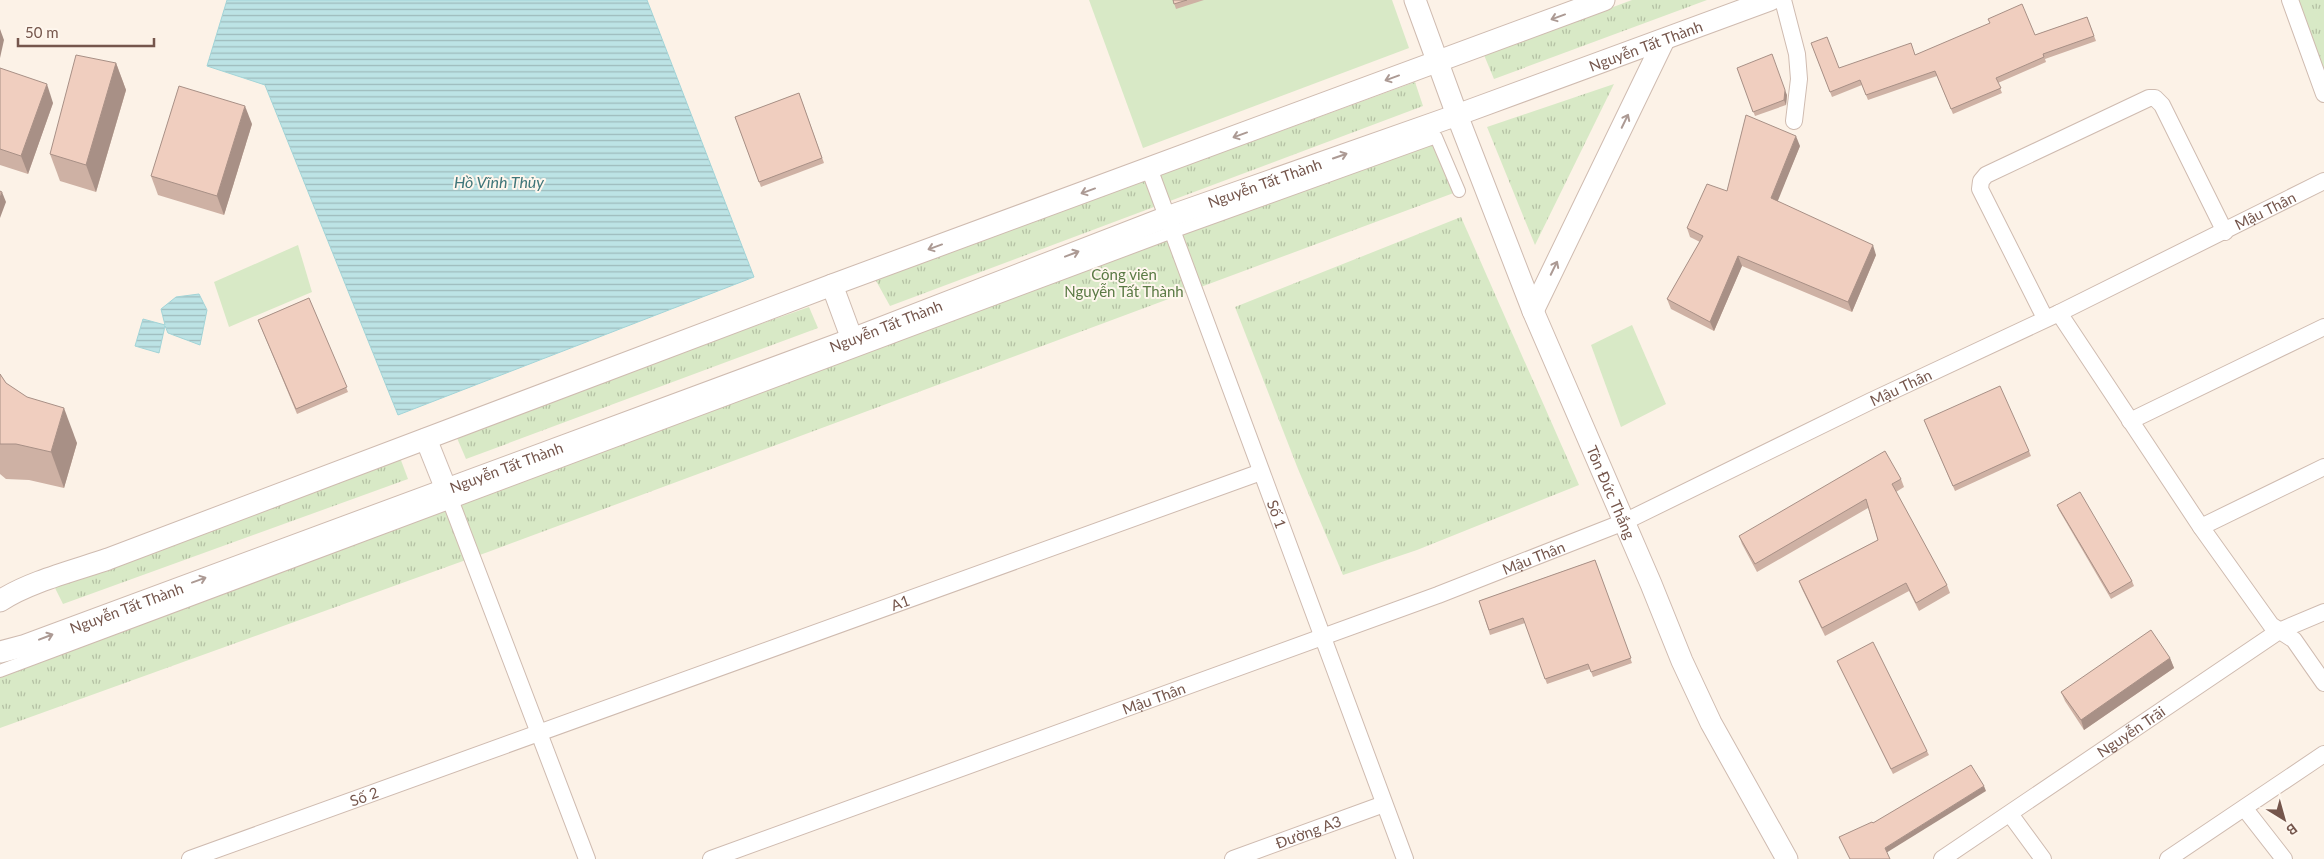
<svg xmlns="http://www.w3.org/2000/svg" width="2324" height="859" viewBox="0 0 2324 859" font-family="Lato,sans-serif">
  <style>
    .grass { fill: url(#grass-tufts) }
    .pitch { fill: #d8e9c6 }
    .water { fill: url(#water-rules); stroke: #a2d4d7 }
    .lines { fill: none; stroke-linecap: round; stroke-linejoin: round }
    .pedestrian-casing { stroke: #cfbbb0; stroke-width: 14 }
    .minor-casing { stroke: #cfbbb0; stroke-width: 18 }
    .tertiary-casing { stroke: #cfbbb0; stroke-width: 23 }
    .pedestrian { stroke: #fff; stroke-width: 12 }
    .minor { stroke: #fff; stroke-width: 16 }
    .tertiary { stroke: #fff; stroke-width: 21 }
    .wall { fill: #ceb1a4 }
    .shaded-wall { fill: #a89086 }
    .building { fill: #f0cebf; stroke: #a89086 }
    .oneway { stroke: #ac9a94 }
    .labels { text-anchor: middle; dominant-baseline: central; stroke-width: 4; stroke-linejoin: round; paint-order: stroke }
    .street-label { font-size: 15px; fill: #75564c; stroke: #fef6ed }
    .park-label { font-size: 15px; fill: #5a7a44; stroke: #fef6ed }
    .water-label { font-size: 16px; font-style: italic; fill: #40767a; stroke: #fef6ed }
  </style>
  <defs>
    <pattern id="grass-tufts" width="24" height="20" patternUnits="userSpaceOnUse" patternTransform="scale(1.25)"><rect width="24" height="20" fill="#d8e9c6"/><path d="M3 7l-1-3M5 7V3M7 7l1-3M15 17l-1-3M17 17v-4M19 17l1-3" fill="none" stroke="#b4c0a3"/></pattern>
    <pattern id="water-rules" width="6" height="5" patternUnits="userSpaceOnUse" patternTransform="scale(1.25)"><rect width="6" height="5" fill="#bce3e5"/><path d="M0 2.5h6" fill="none" stroke="#9dbbbc"/></pattern>
  </defs>
  <rect width="100%" height="100%" fill="#fcf2e7"/>
  <g class="grass">
    <polygon points="1632,0 1707,0 1494,79 1484,55"/>
    <polygon points="2288,0 2324,0 2324,90"/>
    <polygon points="1415,82 1423,106 890,306 875,279"/>
    <polygon points="1614,84 1535,245 1487,127"/>
    <polygon points="1436,137 1459,191 488,552 0,728 0,671"/>
    <polygon points="1461,217 1579,485 1417,550 1343,575 1298,469 1235,307"/>
    <polygon points="809,307 818,328 466,459 454,431"/>
    <polygon points="399,455 408,479 63,604 52,582"/>
  </g>
  <g class="pitch">
    <polygon points="1089,0 1392,0 1409,48 1143,148"/>
    <polygon points="298,245 312,292 229,327 214,282"/>
    <polygon points="1632,325 1666,404 1621,427 1591,345"/>
  </g>
  <g class="water">
    <polygon points="227,0 647,0 754,277 398,415 265,85 207,66"/>
    <polygon points="199,294 207,310 200,345 168,333 165,326 159,353 135,346 143,319 165,325 161,309 176,297"/>
  </g>
  <g class="lines">
    <defs>
      <polyline id="pedestrian" points="0,671 1178,230 1436,137 1459,191"/>
      <g id="minor">
        <polyline points="1783,0 1797,54 1799,79 1794,121"/>
        <polyline points="2290,0 2324,94"/>
        <path id="s1" d="M 1149,168 L 1405,859"/>
        <polyline points="2059,313 2201,527 2271,625 2294,640 2324,683"/>
        <polyline points="2045,318 1980,189 1981,181 1986,175 2149,98 2155,98 2162,105 2225,232"/>
        <polyline points="2130,421 2324,327"/>
        <polyline points="446,489 587,859"/>
        <polyline points="2201,527 2324,467"/>
        <polyline points="2245,809 2284,859"/>
        <polyline points="2010,814 2043,859"/>
        <path id="s2" d="M 190,859 L 1261,472"/>
        <path id="s3" d="M 711,859 L 1438,595 L 1624,522 L 1871,401 L 2059,313 L 2324,181"/>
        <path id="s4" d="M 1233,859 L 1384,804"/>
        <path id="s5" d="M 1942,859 L 2279,631 L 2324,612"/>
        <polyline points="2168,859 2324,754"/>
      </g>
      <g id="tertiary">
        <path id="s6" d="M 1415,0 L 1457,115 L 1533,311 L 1651,584 L 1682,661 L 1711,723 L 1787,859"/>
        <polyline points="832,285 852,339"/>
        <polyline points="1533,311 1664,40"/>
        <polyline points="426,439 446,489"/>
        <path d="M 0,601 C 28,582 76,570 108,559 L 832,285 L 1604,0"/>
        <path id="s7" d="M 0,652 L 23,646 L 852,339 L 1167,217 L 1457,115 L 1770,0"/>
      </g>
    </defs>
    <use href="#pedestrian" class="pedestrian-casing"/>
    <use href="#minor" class="minor-casing"/>
    <use href="#tertiary" class="tertiary-casing"/>
    <use href="#pedestrian" class="pedestrian"/>
    <use href="#minor" class="minor"/>
    <use href="#tertiary" class="tertiary"/>
  </g>
  <g class="wall">
    <polygon points="1173,0 1204,0 1176,9"/>
    <polygon points="2087,17 2096,41 2045,59 2046,62 1998,83 2002,93 1953,114 1937,76 1868,100 1862,85 1832,97 1811,43 1839,68 1915,55 2035,35"/>
    <polygon points="116,63 126,90 96,192 60,181 50,154"/>
    <polygon points="0,68 53,103 28,174 0,165"/>
    <polygon points="1737,68 1787,95 1786,105 1755,116"/>
    <polygon points="799,93 824,163 761,187 735,117"/>
    <polygon points="252,124 224,215 158,195 151,176"/>
    <polygon points="1800,146 1777,201 1876,255 1852,312 1742,266 1714,331 1671,309 1667,299 1700,242 1690,237 1687,228 1727,191"/>
    <polygon points="309,298 348,392 297,414 258,320"/>
    <polygon points="0,374 6,383 77,443 64,488 29,480 6,479 0,474"/>
    <polygon points="1924,420 2029,451 2031,456 1955,491"/>
    <polygon points="1901,479 1904,487 1896,492 1947,585 1950,593 1919,611 1909,591 1825,636 1802,589 1799,581 1878,540 1868,508 1757,572 1742,544 1739,536"/>
    <polygon points="2057,505 2132,581 2134,586 2111,599 2059,510"/>
    <polygon points="1595,560 1632,663 1593,677 1590,669 1547,684 1525,623 1490,635 1479,601"/>
    <polygon points="2170,658 2174,668 2084,730 2065,701 2061,692"/>
    <polygon points="1837,661 1927,751 1929,755 1893,774"/>
  </g>
  <g class="shaded-wall">
    <polygon points="0,29 4,40 0,58"/>
    <polygon points="116,63 126,90 96,192 86,165"/>
    <polygon points="47,84 53,103 28,174 21,156"/>
    <polygon points="1785,90 1787,95 1786,105 1784,100"/>
    <polygon points="245,106 252,124 224,215 217,196"/>
    <polygon points="1796,136 1800,146 1775,208 1771,198"/>
    <polygon points="2,192 6,202 0,218 0,198"/>
    <polygon points="1873,245 1876,255 1852,312 1848,302"/>
    <polygon points="1738,256 1742,266 1714,331 1710,322"/>
    <polygon points="64,408 77,443 64,488 51,452"/>
    <polygon points="2170,658 2174,668 2084,730 2081,720"/>
    <polygon points="1984,786 1986,791 1886,853 1885,848"/>
  </g>
  <g class="building">
    <polygon points="1173,0 1187,0 1174,4"/>
    <polygon points="2022,4 2035,35 2087,17 2094,36 2043,54 2044,57 1996,78 2001,88 1951,109 1935,71 1866,95 1860,80 1830,92 1811,43 1827,37 1839,68 1911,43 1915,55 1990,23 1988,19"/>
    <polygon points="1772,54 1785,90 1784,100 1753,112 1737,68"/>
    <polygon points="76,55 116,63 86,165 50,154"/>
    <polygon points="0,68 47,84 21,156 0,149"/>
    <polygon points="179,86 245,106 217,196 151,176"/>
    <polygon points="799,93 822,158 759,182 735,117"/>
    <polygon points="1746,115 1796,136 1771,198 1873,245 1848,302 1738,256 1710,322 1667,299 1703,236 1687,228 1707,184 1727,191"/>
    <polygon points="0,191 2,192 0,198"/>
    <polygon points="309,298 347,387 296,409 258,320"/>
    <polygon points="0,374 6,383 27,397 64,408 51,452 16,444 0,444"/>
    <polygon points="2000,386 2029,451 1953,486 1924,420"/>
    <polygon points="1885,451 1901,479 1892,484 1947,585 1916,603 1906,583 1822,628 1799,581 1878,540 1866,499 1755,564 1739,536"/>
    <polygon points="2080,492 2132,581 2110,594 2057,505"/>
    <polygon points="1595,560 1631,658 1591,672 1588,664 1545,679 1523,618 1489,630 1479,601"/>
    <polygon points="2151,630 2170,658 2081,720 2061,692"/>
    <polygon points="1873,642 1927,751 1891,769 1837,661"/>
    <polygon points="1971,765 1984,786 1885,848 1890,859 1850,859 1839,837 1872,822 1873,823"/>
  </g>
  <defs><path id="oneway-shaft" d="M-6 0H5M1.5-3L5.5 0L1.5 3" fill="none" stroke-width="1.6" stroke-linecap="round" stroke-linejoin="round" transform="scale(1.25)"/></defs>
  <g class="oneway">
    <use href="#oneway-shaft" transform="translate(1558 17) rotate(160)"/>
    <use href="#oneway-shaft" transform="translate(1392 78) rotate(160)"/>
    <use href="#oneway-shaft" transform="translate(1625 121) rotate(-64)"/>
    <use href="#oneway-shaft" transform="translate(1240 135) rotate(160)"/>
    <use href="#oneway-shaft" transform="translate(1340 156) rotate(-19)"/>
    <use href="#oneway-shaft" transform="translate(1088 191) rotate(160)"/>
    <use href="#oneway-shaft" transform="translate(935 247) rotate(160)"/>
    <use href="#oneway-shaft" transform="translate(1072 254) rotate(-21)"/>
    <use href="#oneway-shaft" transform="translate(1554 268) rotate(-64)"/>
    <use href="#oneway-shaft" transform="translate(199 580) rotate(-20)"/>
    <use href="#oneway-shaft" transform="translate(46 637) rotate(-21)"/>
  </g>
  <g class="labels">
    <g class="street-label">
      <text stroke="none"><textPath href="#s7" startOffset="1754">Nguyễn Tất Thành</textPath></text>
      <text stroke="none"><textPath href="#s7" startOffset="1349">Nguyễn Tất Thành</textPath></text>
      <text stroke="none"><textPath href="#s3" startOffset="1686">Mậu Thân</textPath></text>
      <text stroke="none"><textPath href="#s7" startOffset="944">Nguyễn Tất Thành</textPath></text>
      <text stroke="none"><textPath href="#s3" startOffset="1281">Mậu Thân</textPath></text>
      <text stroke="none"><textPath href="#s7" startOffset="539">Nguyễn Tất Thành</textPath></text>
      <text stroke="none"><textPath href="#s6" startOffset="530">Tôn Đức Thắng</textPath></text>
      <text stroke="none"><textPath href="#s1" startOffset="369">Số 1</textPath></text>
      <text stroke="none"><textPath href="#s3" startOffset="876">Mậu Thân</textPath></text>
      <text stroke="none"><textPath href="#s2" startOffset="755">A1</textPath></text>
      <text stroke="none"><textPath href="#s7" startOffset="134">Nguyễn Tất Thành</textPath></text>
      <text stroke="none"><textPath href="#s3" startOffset="471">Mậu Thân</textPath></text>
      <text stroke="none"><textPath href="#s5" startOffset="228">Nguyễn Trãi</textPath></text>
      <text stroke="none"><textPath href="#s2" startOffset="185">Số 2</textPath></text>
      <text stroke="none"><textPath href="#s4" startOffset="80">Đường A3</textPath></text>
    </g>
    <g class="park-label">
      <text x="1124" y="274">Công viên<tspan x="1124" dy="17">Nguyễn Tất Thành</tspan></text>
    </g>
    <g class="water-label">
      <text x="499" y="181">Hồ Vĩnh Thủy</text>
    </g>
  </g>
  <g transform="translate(2284 819) rotate(143)" stroke="#fef6ed" stroke-width="4" paint-order="stroke">
  <path d="M0-4L9 19L0 12L-9 19Z" fill="#75564c"/>
  <text y="-8" font-size="14" font-weight="bold" text-anchor="middle" fill="#75564c">B</text>
  </g>
  <path d="M18 38v8h136v-8" fill="none" stroke="#75564c" stroke-width="2.5"/>
  <text x="25" y="38" font-size="15" fill="#75564c" stroke="#fef6ed" stroke-width="4" paint-order="stroke">50 m</text>
</svg>
